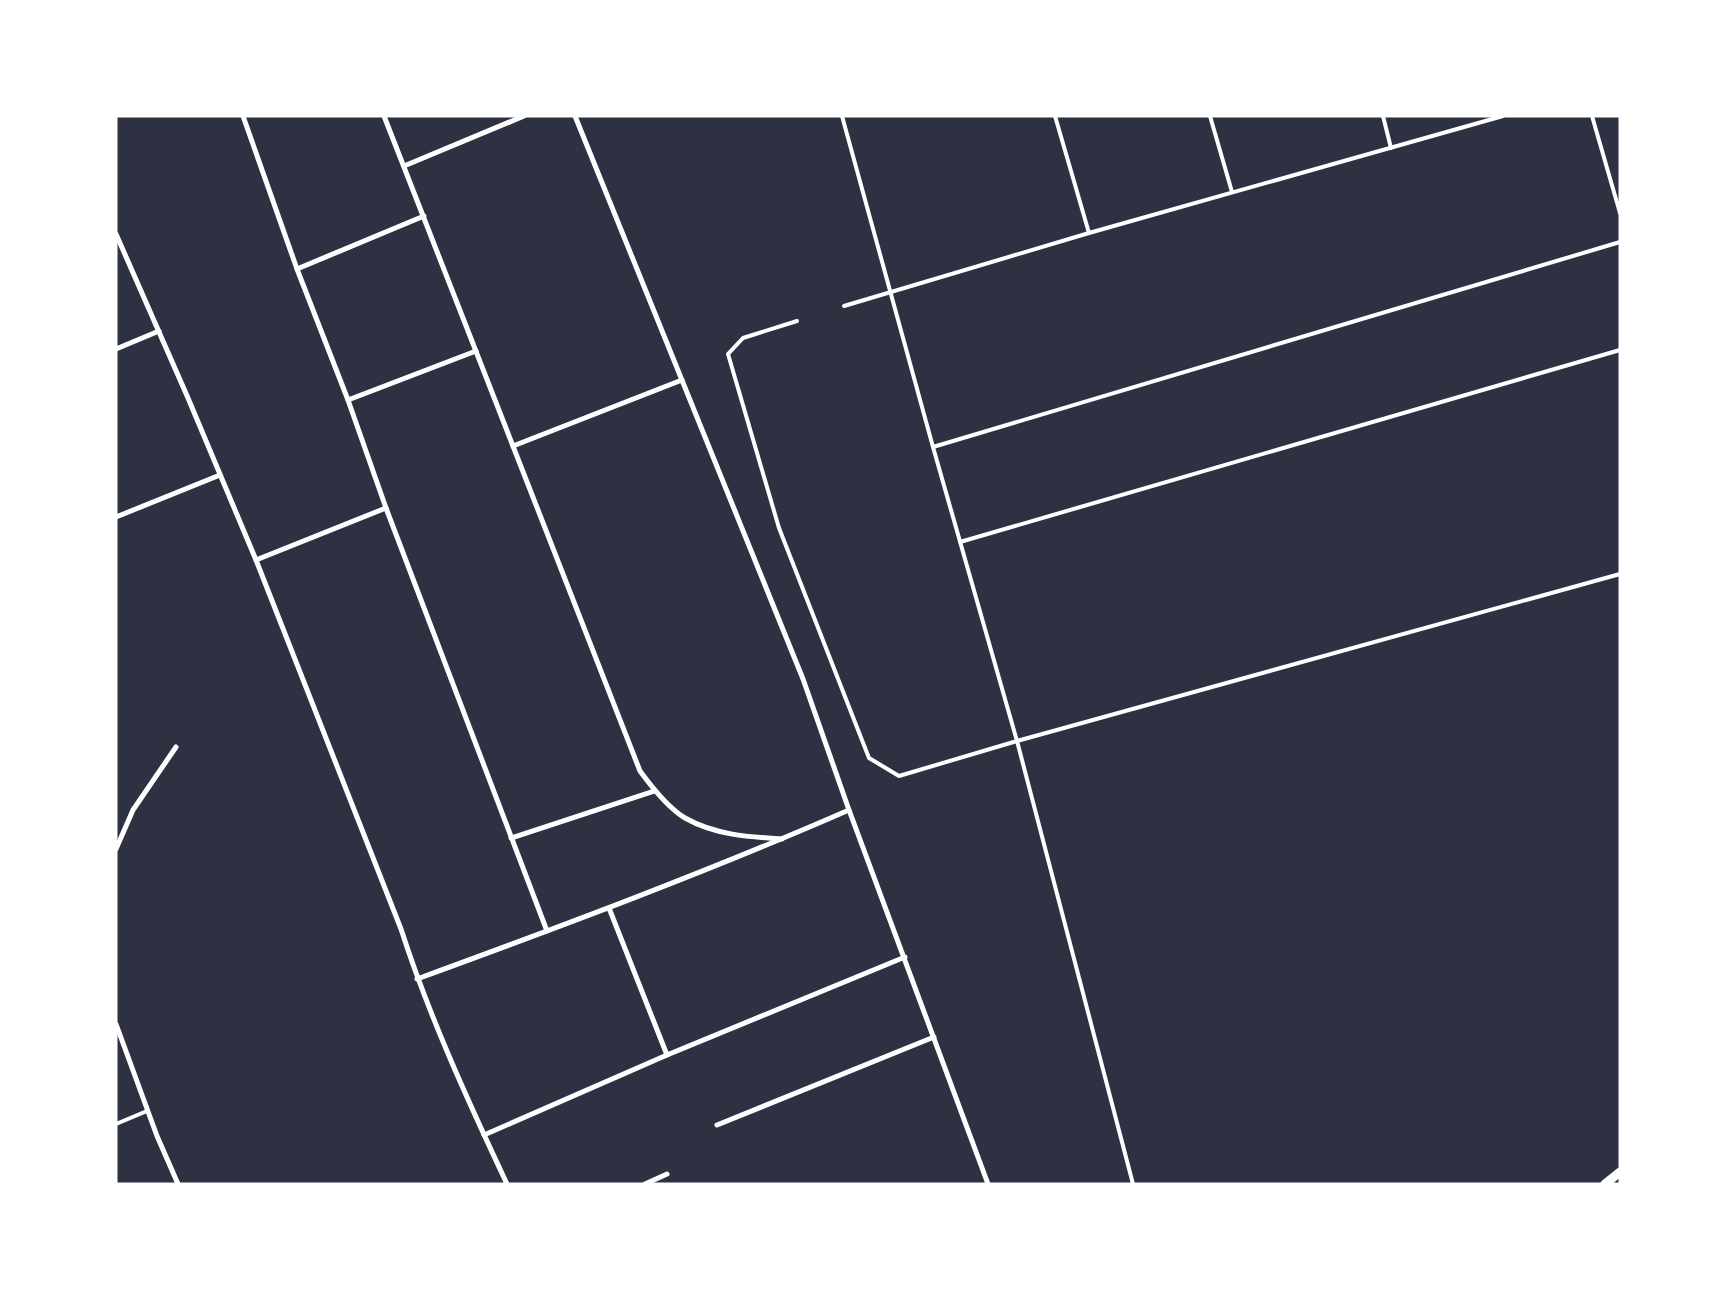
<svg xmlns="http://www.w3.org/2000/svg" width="1736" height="1300" viewBox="0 0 1736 1300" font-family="Overpass,sans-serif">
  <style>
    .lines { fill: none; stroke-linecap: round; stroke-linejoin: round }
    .service { stroke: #fff; stroke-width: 4 }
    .minor { stroke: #fff; stroke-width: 5 }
    .tertiary { stroke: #fff; stroke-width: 9 }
  </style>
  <rect width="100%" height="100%" fill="#2d3142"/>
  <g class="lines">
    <g class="service">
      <polyline points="842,116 933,447 1017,741 1133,1184"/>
      <polyline points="1055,116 1089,233"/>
      <polyline points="1210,116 1232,192"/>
      <polyline points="1383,116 1391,148"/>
      <polyline points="1592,116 1620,213"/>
      <polyline points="844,306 1089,233 1503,116"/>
      <polyline points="797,321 743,338 728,354 779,528 869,758 899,776 1017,741 1620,574"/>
      <polyline points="933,447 1620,242"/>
      <polyline points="960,542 1620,350"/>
      <polyline points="116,1124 147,1111"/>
    </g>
    <g class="minor">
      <polyline points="243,116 297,269 348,400 386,508 547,931"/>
      <path d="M 384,116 L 640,771 C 651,786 668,808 685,818 C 715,835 749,837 782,839"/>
      <polyline points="575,116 803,679 849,810 988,1184"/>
      <polyline points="404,166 524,116"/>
      <path d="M 116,234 L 188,398 L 256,560 L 401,929 C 429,1016 468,1101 507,1184"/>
      <polyline points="297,269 424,216"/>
      <polyline points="116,349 159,331"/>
      <polyline points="348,400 476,351"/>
      <polyline points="513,446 682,380"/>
      <polyline points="116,517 220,475"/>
      <polyline points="256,560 386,508"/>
      <polyline points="511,838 654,791"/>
      <polyline points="116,849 133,810 176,747"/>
      <polyline points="609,908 667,1055"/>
      <path d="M 417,979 C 562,926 707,872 849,810"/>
      <polyline points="116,1024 157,1136 178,1184"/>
      <polyline points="717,1125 934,1037"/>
      <polyline points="484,1135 667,1055 905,957"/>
      <polyline points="645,1184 667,1174"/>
    </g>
    <polyline class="tertiary" points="1605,1184 1620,1172"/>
  </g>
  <rect width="1736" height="1300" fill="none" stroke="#ffffff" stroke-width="235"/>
</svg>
